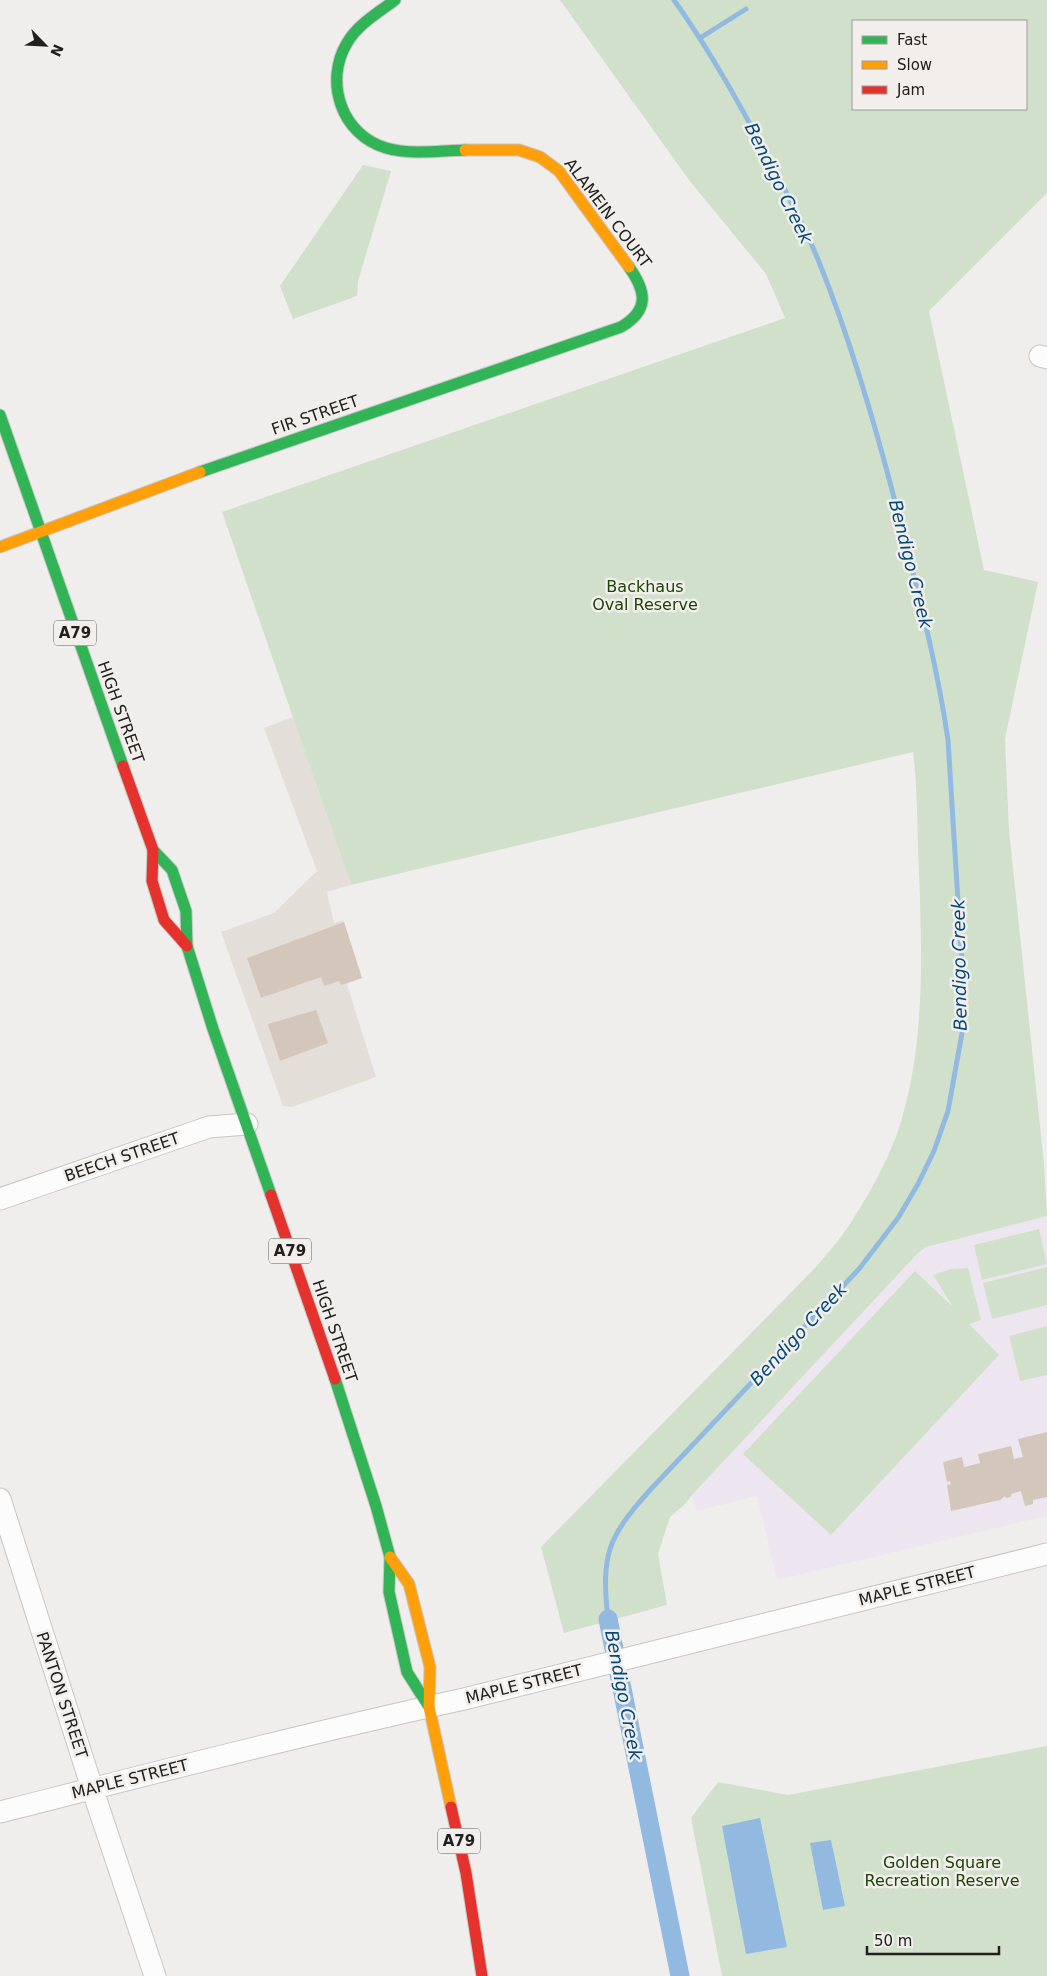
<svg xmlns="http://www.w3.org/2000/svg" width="1047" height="1976" viewBox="0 0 1047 1976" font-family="'DejaVu Sans',sans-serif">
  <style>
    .built { fill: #e3ded8 }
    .education { fill: #ede6f0 }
    .green { fill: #d1e0ca; fill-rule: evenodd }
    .water { fill: #92bae0 }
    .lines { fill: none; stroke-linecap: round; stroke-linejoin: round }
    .stream { stroke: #92bae0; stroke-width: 5 }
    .canal { stroke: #92bae0; stroke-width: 19 }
    .building { fill: #d2c7ba }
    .street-casing { stroke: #c7c6c5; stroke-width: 23 }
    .fast-casing { stroke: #c7c6c5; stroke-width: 13 }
    .slow-casing { stroke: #c7c6c5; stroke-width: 13 }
    .jam-casing { stroke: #c7c6c5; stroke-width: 13 }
    .street { stroke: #fdfcfc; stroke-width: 21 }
    .fast { stroke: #30b455; stroke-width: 11 }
    .slow { stroke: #ff9f0a; stroke-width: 11 }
    .jam { stroke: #e5322d; stroke-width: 11 }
    .labels { text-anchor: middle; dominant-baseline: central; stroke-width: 5; stroke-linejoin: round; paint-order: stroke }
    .shield { fill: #f1eeeb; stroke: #5f5e5c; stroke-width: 1 }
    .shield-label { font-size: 15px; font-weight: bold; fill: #21201f }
    .street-label { font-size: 16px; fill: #21201f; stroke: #f1eeeb }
    .park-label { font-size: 16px; fill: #1a4602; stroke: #f1eeeb }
    .water-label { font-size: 18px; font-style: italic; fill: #03497b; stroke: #f1eeeb }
  </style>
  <rect width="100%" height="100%" fill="#f0eeec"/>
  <polygon class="built" points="293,717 351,885 327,892 334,923 343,920 362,978 347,984 376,1077 292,1107 283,1106 221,932 274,913 317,871 264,728"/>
  <polygon class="education" points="1047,1216 1047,1516 777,1580 757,1496 697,1511 692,1495 918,1253 926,1247"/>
  <g class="green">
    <path d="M 560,0 L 1047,0 L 1047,193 L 929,311 L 984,570 L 1038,582 L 1005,739 L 1009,830 L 1044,1164 L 1047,1216 L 926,1247 L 918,1253 L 692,1495 L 685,1504 L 670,1517 L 658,1554 L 667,1605 L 564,1633 L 541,1547 L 815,1268 C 825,1256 837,1243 846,1230 C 867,1198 892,1155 902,1118 C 925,1039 922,954 919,873 C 917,833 918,791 913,752 L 351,885 L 222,512 L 785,318 L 766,274 L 689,180 ZM 853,21 L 1026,21 L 1026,109 L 853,109 Z"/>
    <polygon points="363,165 391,171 358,281 357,296 293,319 280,286"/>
    <polygon points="1039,1229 1047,1264 982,1280 974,1245"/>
    <polygon points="1047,1267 1047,1305 992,1319 983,1283"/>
    <polygon points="968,1268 981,1320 969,1324 999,1355 831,1535 743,1454 915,1271 953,1307 933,1275 951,1269"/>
    <polygon points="1047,1326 1047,1375 1020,1381 1009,1336"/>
    <polygon points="1047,1746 1047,1976 722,1976 691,1818 718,1782 788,1795"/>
  </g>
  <g class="water">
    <polygon points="760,1818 787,1947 746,1954 722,1826"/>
    <polygon points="831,1840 845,1906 823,1910 810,1843"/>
  </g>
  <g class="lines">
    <g class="stream">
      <polyline points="700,38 746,9"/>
      <path d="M 608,1619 C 601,1555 607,1538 650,1490 L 859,1269 L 898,1218 L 918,1184 L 934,1151 L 948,1111 L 962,1033 L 964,998 L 948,740 C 938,671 921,604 904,537 C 881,444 855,351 819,262 C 805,227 787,194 770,161 C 740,105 711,52 674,0"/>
    </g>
    <polyline class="canal" points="608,1619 680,1976"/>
  </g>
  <g class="building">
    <polygon points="344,922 362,978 341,985 339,981 324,986 321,977 261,998 247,958"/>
    <polygon points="316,1010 328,1043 280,1061 268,1024"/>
    <polygon points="1047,1432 1047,1497 1033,1500 1033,1504 1025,1506 1021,1491 1011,1494 1011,1497 1006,1498 1005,1496 1000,1500 951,1511 947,1485 951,1484 950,1481 947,1482 943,1462 962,1457 964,1467 980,1463 978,1454 1011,1446 1014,1459 1023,1457 1018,1439"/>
  </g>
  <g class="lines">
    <defs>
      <g id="street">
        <polyline points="1040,356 1047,358"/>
        <polyline points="0,1199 209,1127 247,1124"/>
        <polyline points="0,1499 92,1788 155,1976"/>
        <path d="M 0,1812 C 154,1773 309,1733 464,1699 L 1047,1554"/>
      </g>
      <g id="fast">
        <path d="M 395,0 C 378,13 358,24 347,43 C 324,81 341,135 386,148 C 410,155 440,151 465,150"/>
        <polyline points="0,415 123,766"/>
        <path d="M 200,472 L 621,327 C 650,310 646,291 629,267"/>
        <polyline points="153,850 172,870 186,911 187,946 213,1029 271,1195"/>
        <polyline points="335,1379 376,1506 390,1557 389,1592 407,1672 429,1707"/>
      </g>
      <g id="slow">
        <polyline points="465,150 519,150 540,157 559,171 629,267"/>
        <polyline points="0,547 200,472"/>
        <polyline points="390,1557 409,1584 430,1667 429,1707 451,1807"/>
      </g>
      <g id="jam">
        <polyline points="123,766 153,850 152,881 164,920 187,946"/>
        <polyline points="271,1195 335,1379"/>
        <polyline points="451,1807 466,1873 482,1976"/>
      </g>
    </defs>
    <use href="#street" class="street-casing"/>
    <use href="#fast" class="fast-casing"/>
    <use href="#slow" class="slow-casing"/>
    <use href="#jam" class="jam-casing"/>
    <use href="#street" class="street"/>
    <use href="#fast" class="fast"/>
    <use href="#slow" class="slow"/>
    <use href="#jam" class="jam"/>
  </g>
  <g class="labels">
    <g class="shield">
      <rect x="54" y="620.5" width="42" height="25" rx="4"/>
      <rect x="269" y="1238.5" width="42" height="25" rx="4"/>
      <rect x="438" y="1828.5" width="42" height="25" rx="4"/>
    </g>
    <g class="shield-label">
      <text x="75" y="633">A79</text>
      <text x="290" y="1251">A79</text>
      <text x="459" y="1841">A79</text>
    </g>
    <g class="street-label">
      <text transform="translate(608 213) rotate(53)">ALAMEIN COURT</text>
      <text transform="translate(315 415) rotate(-19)">FIR STREET</text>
      <text transform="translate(121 712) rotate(70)">HIGH STREET</text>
      <text transform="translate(122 1157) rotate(-19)">BEECH STREET</text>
      <text transform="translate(335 1331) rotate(71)">HIGH STREET</text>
      <text transform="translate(917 1586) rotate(-14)">MAPLE STREET</text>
      <text transform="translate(524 1684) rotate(-14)">MAPLE STREET</text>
      <text transform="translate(62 1695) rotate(72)">PANTON STREET</text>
      <text transform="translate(130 1779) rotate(-14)">MAPLE STREET</text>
    </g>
    <g class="park-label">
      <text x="645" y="586">Backhaus<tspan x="645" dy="18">Oval Reserve</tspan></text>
      <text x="942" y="1862">Golden Square<tspan x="942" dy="18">Recreation Reserve</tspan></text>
    </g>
    <g class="water-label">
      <text transform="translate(779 183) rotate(64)">Bendigo Creek</text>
      <text transform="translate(911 564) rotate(76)">Bendigo Creek</text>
      <text transform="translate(959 965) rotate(-91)">Bendigo Creek</text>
      <text transform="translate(798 1334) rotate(-47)">Bendigo Creek</text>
      <text transform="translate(624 1695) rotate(79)">Bendigo Creek</text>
    </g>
  </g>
  <rect x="852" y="20" width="175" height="90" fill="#f1eeeb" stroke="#9e9c99"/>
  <rect x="862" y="36" width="25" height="8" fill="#30b455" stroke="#9e9c99"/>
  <text x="897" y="45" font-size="15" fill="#21201f">Fast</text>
  <rect x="862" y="61" width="25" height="8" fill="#ff9f0a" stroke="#9e9c99"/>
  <text x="897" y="70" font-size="15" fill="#21201f">Slow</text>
  <rect x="862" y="86" width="25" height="8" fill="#e5322d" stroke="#9e9c99"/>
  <text x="897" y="95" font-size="15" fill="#21201f">Jam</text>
  <g transform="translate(45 45) rotate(114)" stroke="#f1eeeb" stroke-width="4" paint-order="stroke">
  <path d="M0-4L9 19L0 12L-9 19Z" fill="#21201f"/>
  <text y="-8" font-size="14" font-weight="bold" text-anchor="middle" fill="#21201f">N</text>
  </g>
  <path d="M867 1946v8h132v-8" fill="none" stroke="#21201f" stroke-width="2.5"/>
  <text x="874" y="1946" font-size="15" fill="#21201f" stroke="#f1eeeb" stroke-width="4" paint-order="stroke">50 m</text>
</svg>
